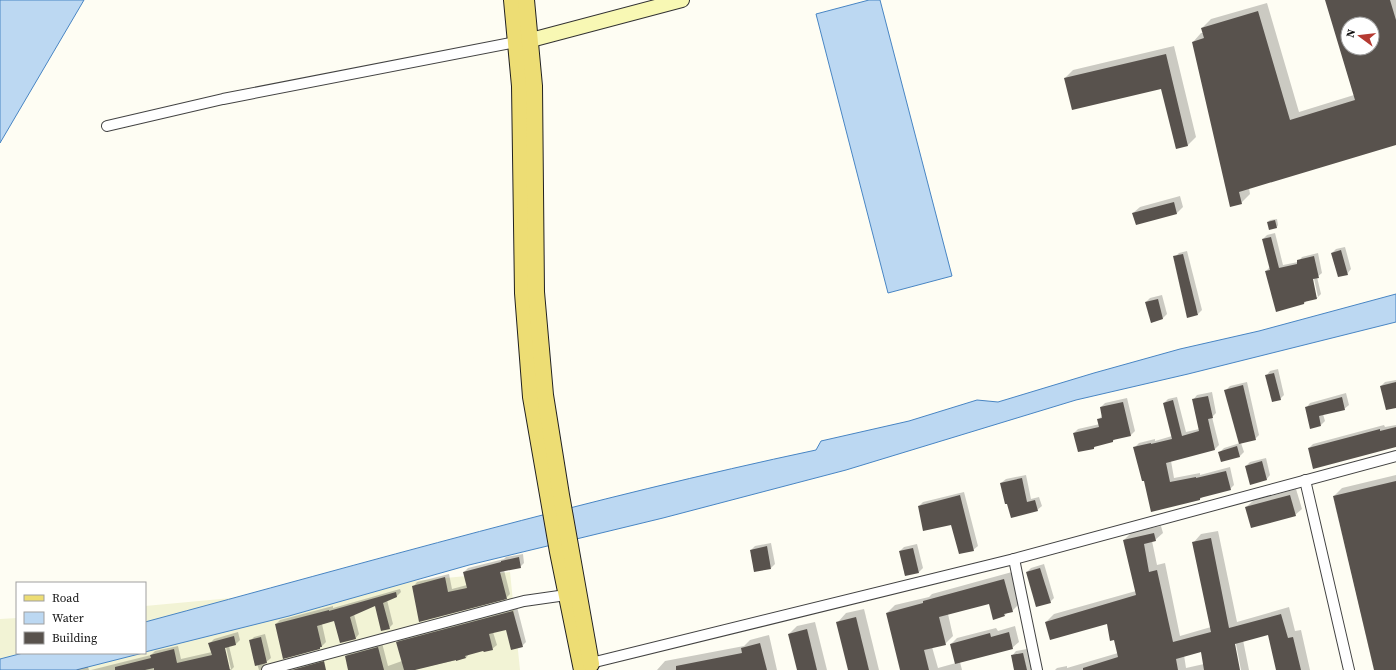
<svg xmlns="http://www.w3.org/2000/svg" width="1396" height="670" viewBox="0 0 1396 670" font-family="'Source Serif 4',serif">
  <style>
    .farmland { fill: #f2f3d5 }
    .water { fill: #bcd8f2; stroke: #4885c3 }
    .shadow { fill: #0003; fill-rule: evenodd }
    .building { fill: #58524d; fill-rule: evenodd }
    .lines { fill: none; stroke-linecap: round; stroke-linejoin: round }
    .street-casing { stroke: #434343; stroke-width: 12 }
    .secondary-casing { stroke: #323232; stroke-width: 16 }
    .primary-casing { stroke: #212121; stroke-width: 18 }
    .street { stroke: #fff; stroke-width: 10 }
    .secondary { stroke: #f8f8b4; stroke-width: 14 }
    .primary { stroke: #eddd74; stroke-width: 16 }
  </style>
  <rect width="100%" height="100%" fill="#fefdf3"/>
  <polygon class="farmland" points="510,572 520,670 0,670 0,619 17,618 17,653 145,653 145,606"/>
  <g class="water">
    <polygon points="0,0 84,0 0,143"/>
    <polygon points="869,0 880,0 952,276 888,293 816,14"/>
    <path d="M 1396,294 L 1396,322 L 1188,374 L 1076,400 L 846,470 L 663,518 L 469,565 L 289,616 L 145,652 L 145,622 C 368,562 590,498 816,450 L 821,441 L 909,421 L 977,400 L 998,402 L 1094,373 L 1180,349 L 1259,331 Z"/>
    <polygon points="23,653 143,653 76,670 0,670 0,659"/>
  </g>
  <g class="shadow">
    <path d="M 1326,0 L 1396,0 L 1396,144 L 1249,188 L 1250,194 L 1241,203 L 1193,42 L 1201,33 L 1204,33 L 1202,28 L 1211,19 L 1267,3 L 1299,112 L 1354,95 ZM 1348,24 L 1372,24 L 1372,48 L 1348,48 Z"/>
    <polygon points="1174,46 1196,137 1188,145 1176,148 1162,87 1065,78 1073,70"/>
    <polygon points="1180,196 1183,207 1177,213 1133,213 1140,207"/>
    <polygon points="1277,219 1278,225 1277,227 1268,222 1270,220"/>
    <path d="M 1275,233 L 1283,265 L 1298,262 L 1302,257 L 1318,253 L 1322,273 L 1317,277 L 1321,294 L 1317,298 L 1307,300 L 1304,304 L 1266,271 L 1270,267 L 1263,239 L 1267,235 ZM 1313,274 L 1318,297 L 1316,297 L 1311,275 Z"/>
    <polygon points="1345,247 1351,269 1347,274 1332,253 1336,249"/>
    <polygon points="1187,251 1202,310 1198,314 1175,257 1179,253"/>
    <polygon points="1162,295 1167,314 1163,318 1151,321 1146,302 1150,298"/>
    <polygon points="1278,369 1284,395 1280,399 1266,376 1270,371"/>
    <polygon points="1396,380 1396,407 1381,386 1385,382"/>
    <polygon points="1247,382 1259,435 1255,439 1241,443 1244,452 1240,456 1222,461 1220,452 1224,448 1240,443 1226,390 1230,386"/>
    <polygon points="1212,392 1216,413 1212,417 1219,445 1215,449 1171,461 1174,478 1200,473 1200,475 1230,467 1234,485 1230,489 1204,496 1200,499 1145,480 1134,448 1139,443 1155,439 1155,441 1172,436 1164,403 1168,399 1177,397 1186,432 1199,429 1193,400 1197,395"/>
    <polygon points="1346,393 1349,405 1344,409 1323,414 1325,421 1321,425 1306,408 1310,403"/>
    <polygon points="1127,398 1135,431 1131,435 1116,438 1113,441 1096,445 1094,448 1074,433 1078,429 1100,424 1099,419 1103,415 1101,407 1105,403"/>
    <polygon points="1384,425 1385,427 1396,425 1396,446 1309,448 1313,444"/>
    <polygon points="1266,458 1270,475 1266,480 1246,466 1250,462"/>
    <polygon points="1026,475 1031,499 1039,497 1042,506 1037,510 1001,483 1006,479"/>
    <polygon points="1396,475 1396,670 1375,670 1334,496 1342,488"/>
    <polygon points="1296,489 1302,509 1295,515 1246,507 1253,501"/>
    <polygon points="964,492 978,546 973,550 952,524 919,506 923,502"/>
    <path d="M 1161,526 L 1163,533 L 1155,540 L 1152,541 L 1157,565 L 1165,563 L 1180,636 L 1211,627 L 1194,542 L 1201,534 L 1218,531 L 1237,622 L 1289,607 L 1295,631 L 1301,630 L 1310,670 L 1277,670 L 1269,633 L 1243,640 L 1249,670 L 1241,670 L 1235,639 L 1233,639 L 1239,670 L 1055,670 L 1057,668 L 1067,666 L 1067,668 L 1118,653 L 1115,639 L 1107,623 L 1046,622 L 1054,614 L 1136,591 L 1124,540 L 1132,532 ZM 1201,650 L 1204,664 L 1186,668 L 1184,655 Z"/>
    <polygon points="771,543 775,564 771,568 751,550 755,546"/>
    <polygon points="917,544 923,568 919,572 905,575 900,551 904,547"/>
    <polygon points="523,554 524,563 520,567 504,570 510,594 506,598 420,621 413,587 417,582 449,574 452,589 467,585 464,572 468,568 504,559 506,557"/>
    <polygon points="1044,564 1054,598 1050,602 1027,572 1031,568"/>
    <polygon points="1012,572 1020,603 1012,611 1008,612 1004,616 990,603 948,614 953,636 945,644 932,647 938,668 956,663 951,644 957,638 996,628 998,631 1015,626 1019,642 1012,648 960,662 962,670 901,670 887,613 895,605 929,597 932,594"/>
    <polygon points="400,589 401,592 397,596 387,600 393,624 389,628 376,605 354,614 359,634 355,639 335,620 322,624 326,642 320,648 276,624 280,620 333,606 333,608"/>
    <polygon points="517,607 526,642 522,646 507,629 493,632 497,645 492,649 484,650 469,654 466,658 411,670 351,670 346,656 350,652 382,643 388,666 402,661 397,642 401,638"/>
    <polygon points="864,609 879,670 849,670 838,622 846,613"/>
    <polygon points="815,622 827,670 798,670 789,634 797,626"/>
    <path d="M 238,632 L 240,640 L 236,644 L 229,646 L 234,667 L 231,670 L 91,670 L 151,655 L 155,651 L 178,646 L 181,659 L 212,652 L 210,643 L 214,639 ZM 223,643 L 225,643 L 231,669 L 229,669 Z"/>
    <polygon points="265,634 271,658 265,663 264,667 267,670 259,670 250,641 254,637"/>
    <polygon points="769,635 777,670 657,670 665,661 744,646 750,640"/>
    <polygon points="1027,649 1032,670 1015,670 1012,656 1016,651"/>
    <polygon points="327,658 313,670 290,670 292,668"/>
    <polygon points="88,667 89,670 76,670"/>
  </g>
  <g class="building">
    <path d="M 1325,0 L 1390,0 L 1396,20 L 1396,145 L 1239,192 L 1242,204 L 1230,207 L 1192,42 L 1204,38 L 1201,28 L 1258,11 L 1290,120 L 1355,100 ZM 1348,24 L 1372,24 L 1372,48 L 1348,48 Z"/>
    <polygon points="1166,54 1188,146 1176,149 1161,89 1072,110 1064,78"/>
    <polygon points="1174,202 1177,214 1136,225 1132,213"/>
    <polygon points="1275,220 1277,228 1269,230 1267,222"/>
    <polygon points="1271,237 1279,268 1297,264 1297,260 1314,256 1319,278 1313,279 1317,299 1304,302 1304,304 1276,312 1265,271 1270,270 1262,239"/>
    <polygon points="1341,250 1348,275 1338,277 1331,253"/>
    <polygon points="1183,254 1198,315 1187,318 1173,256"/>
    <polygon points="1158,299 1163,319 1151,323 1145,302"/>
    <polygon points="1274,373 1281,400 1272,402 1265,375"/>
    <polygon points="1396,382 1396,408 1386,410 1380,386"/>
    <polygon points="1243,385 1256,440 1239,444 1224,390"/>
    <polygon points="1208,396 1213,418 1208,419 1215,450 1166,463 1170,482 1196,477 1196,478 1226,471 1231,490 1200,498 1200,500 1151,512 1144,481 1142,481 1133,447 1151,443 1151,444 1172,439 1163,403 1173,400 1182,436 1199,431 1192,399"/>
    <polygon points="1342,397 1345,410 1319,416 1321,426 1310,429 1305,407"/>
    <polygon points="1123,402 1131,436 1113,440 1113,442 1094,447 1094,449 1078,452 1073,433 1099,427 1097,419 1102,418 1100,407"/>
    <polygon points="1396,427 1396,447 1313,469 1308,448 1380,429 1380,431"/>
    <polygon points="1237,446 1240,457 1221,462 1218,452"/>
    <polygon points="1262,461 1267,480 1250,485 1245,466"/>
    <polygon points="1022,478 1027,502 1035,500 1038,511 1011,518 1007,504 1005,504 1000,483"/>
    <polygon points="1396,481 1396,670 1374,670 1333,496"/>
    <polygon points="960,495 974,551 959,554 951,525 923,531 918,506"/>
    <polygon points="1290,495 1296,516 1251,528 1245,507"/>
    <polygon points="1154,533 1156,541 1144,544 1149,572 1157,570 1173,642 1211,632 1192,542 1211,538 1229,628 1281,614 1288,638 1293,637 1301,670 1276,670 1268,635 1235,644 1240,670 1204,670 1201,652 1176,659 1178,670 1083,670 1083,668 1118,657 1114,640 1110,641 1107,624 1050,640 1045,622 1136,595 1123,540"/>
    <polygon points="767,546 771,569 754,572 750,550"/>
    <polygon points="913,548 919,573 905,576 899,551"/>
    <polygon points="519,557 521,568 500,572 507,599 419,622 412,586 445,577 448,592 467,588 463,572 501,562 501,561"/>
    <polygon points="1040,568 1051,603 1036,607 1026,572"/>
    <polygon points="1004,579 1013,612 1004,614 1005,616 993,620 989,604 939,617 946,645 924,650 929,670 900,670 886,613 923,603 923,601"/>
    <polygon points="396,592 397,597 383,603 390,629 381,631 375,606 350,617 356,639 340,643 334,621 317,626 322,647 320,647 320,649 283,659 275,624 329,610 329,611"/>
    <polygon points="513,611 523,647 511,650 506,630 489,634 493,650 484,652 483,651 465,656 466,658 456,661 456,660 415,670 404,670 396,642"/>
    <polygon points="856,617 869,670 848,670 836,622"/>
    <polygon points="807,629 817,670 797,670 788,634"/>
    <polygon points="1009,632 1013,649 955,664 950,644 990,633 991,637"/>
    <polygon points="234,636 236,645 225,648 230,670 154,670 154,668 145,670 115,670 115,667 151,658 150,655 174,649 177,663 212,655 208,643"/>
    <polygon points="261,637 267,663 255,666 249,640"/>
    <polygon points="760,643 767,670 676,670 676,666 742,653 741,648"/>
    <polygon points="378,647 384,670 348,670 345,656"/>
    <polygon points="1023,653 1027,670 1014,670 1011,655"/>
    <polygon points="324,661 326,670 292,670"/>
  </g>
  <g class="lines">
    <defs>
      <g id="street">
        <polyline points="107,126 223,99 516,42"/>
        <polyline points="1305,480 1349,670"/>
        <polyline points="1014,559 1037,670"/>
        <polyline points="591,663 1014,559 1396,456"/>
        <polyline points="267,670 524,601 566,595"/>
      </g>
      <polyline id="secondary" points="519,41 531,40 682,0"/>
      <g id="primary">
        <polyline points="512,0 520,86 523,293 531,397 558,552 582,670"/>
        <polyline points="526,0 534,86 536,292 545,395 561,495 591,664"/>
      </g>
    </defs>
    <use href="#street" class="street-casing"/>
    <use href="#secondary" class="secondary-casing"/>
    <use href="#primary" class="primary-casing"/>
    <use href="#street" class="street"/>
    <use href="#secondary" class="secondary"/>
    <use href="#primary" class="primary"/>
  </g>
  <rect x="16" y="582" width="130" height="72" fill="#ffffff" stroke="#9f9f9f"/>
  <rect x="24" y="595" width="20" height="6" fill="#eddd74" stroke="#9f9f9f"/>
  <text x="52" y="602" font-size="12" fill="#101010">Road</text>
  <rect x="24" y="612" width="20" height="12" fill="#bcd8f2" stroke="#9f9f9f"/>
  <text x="52" y="622" font-size="12" fill="#101010">Water</text>
  <rect x="24" y="632" width="20" height="12" fill="#58524d" stroke="#9f9f9f"/>
  <text x="52" y="642" font-size="12" fill="#101010">Building</text>
  <g transform="translate(1360 36) rotate(285)"><circle r="19" fill="#ffffff" stroke="#9f9f9f"/>
  <path d="M0-3L7 15L0 10L-7 15Z" fill="#b53a32"/>
  <text y="-6" font-size="11" font-weight="bold" text-anchor="middle" fill="#101010">N</text>
  </g>
</svg>
